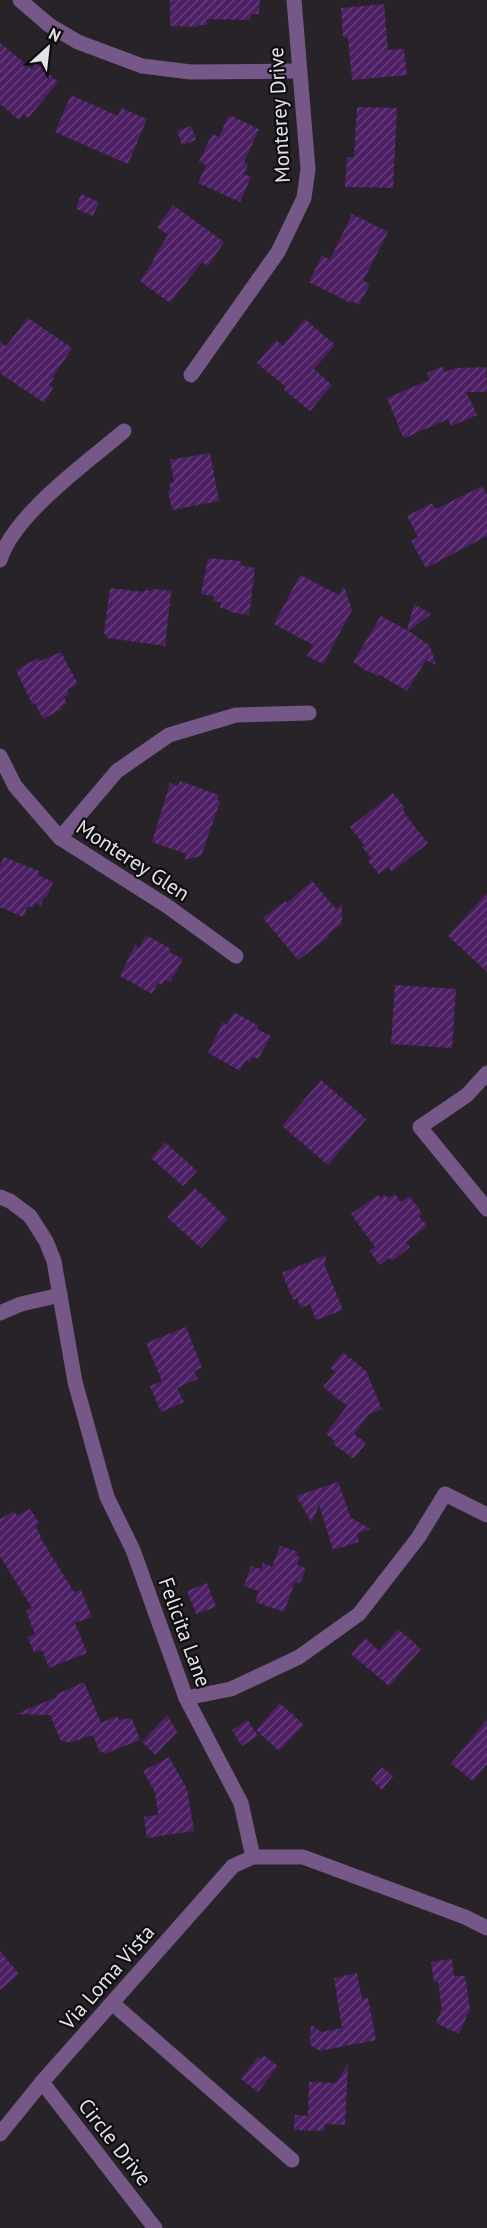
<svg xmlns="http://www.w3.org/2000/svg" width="487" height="2228" viewBox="0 0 487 2228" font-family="'PT Sans',sans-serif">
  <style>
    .building { fill: url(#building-hatch) }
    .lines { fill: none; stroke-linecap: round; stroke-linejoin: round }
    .minor { stroke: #765888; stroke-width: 15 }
    .labels { text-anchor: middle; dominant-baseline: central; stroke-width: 4.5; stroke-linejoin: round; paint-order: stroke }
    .street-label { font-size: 21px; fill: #e5e2e7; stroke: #0f0d10 }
  </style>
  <defs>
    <pattern id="building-hatch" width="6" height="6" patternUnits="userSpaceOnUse" patternTransform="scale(1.5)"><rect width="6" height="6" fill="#4d1f64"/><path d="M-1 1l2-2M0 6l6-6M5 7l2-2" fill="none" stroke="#663f7a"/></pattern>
  </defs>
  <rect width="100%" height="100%" fill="#272329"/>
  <g class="building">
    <polygon points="170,0 260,0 259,14 251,14 250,20 207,19 207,25 198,25 198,27 170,26"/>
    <polygon points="384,4 388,50 404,49 407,75 352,80 348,37 343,37 341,8"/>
    <polygon points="0,43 32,69 36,63 58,82 28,118 24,114 19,120 0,104"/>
    <polygon points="71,95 118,116 121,108 147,119 128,164 55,132"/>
    <polygon points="357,107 397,108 393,188 345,187 347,157 354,157"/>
    <polygon points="229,115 259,129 244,162 248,164 244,174 251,177 240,202 198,183 206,165 199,162 212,134 219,137"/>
    <polygon points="191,126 196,140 182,145 177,131"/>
    <polygon points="81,194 99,202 93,216 76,209"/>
    <polygon points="173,205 224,242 208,266 202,262 170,303 140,281 154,260 153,259 168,235 157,227"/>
    <polygon points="352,214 388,232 363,281 370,284 359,305 352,301 351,303 309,282 322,255 330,260"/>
    <polygon points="28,318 72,348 53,377 54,378 49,385 53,388 44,403 0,373 0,342 6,346"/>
    <polygon points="305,319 335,345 314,369 332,385 310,411 284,390 286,387 257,363 276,340 283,346"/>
    <polygon points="442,366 445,372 456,368 486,367 487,392 466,392 477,415 451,426 448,419 405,438 402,435 387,398 430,380 427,373"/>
    <polygon points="210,453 219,501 172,510 168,491 171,490 169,483 174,482 170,460"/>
    <polygon points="482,486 487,495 487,536 426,568 411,541 418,537 407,516 432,503 436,509"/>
    <polygon points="208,558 241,561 240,565 255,568 249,615 229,612 229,610 220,608 221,602 213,601 214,596 201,594"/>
    <polygon points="300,575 339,595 344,586 352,610 323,664 307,656 313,645 274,624"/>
    <polygon points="110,588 143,592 144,590 153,591 153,589 171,591 165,646 108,638 104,633"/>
    <polygon points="414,604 431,614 409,631 430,646 436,665 426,660 407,691 378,674 377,676 369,671 368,672 353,662 381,616 407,630"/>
    <polygon points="61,652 78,684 67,690 69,694 64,697 67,704 60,707 61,709 43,719 35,703 32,704 16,670 38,658 40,661"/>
    <polygon points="180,781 219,795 217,800 220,802 201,856 185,860 186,854 152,842 170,783 178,786"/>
    <polygon points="393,793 405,808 403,810 407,817 428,843 392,872 388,867 379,874 368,861 371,858 362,847 364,845 350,827"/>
    <polygon points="4,857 39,871 38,875 53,882 46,898 44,897 41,905 35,903 33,908 28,906 23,917 0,907 0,866"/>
    <polygon points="312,881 336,909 342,904 342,923 328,935 329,937 298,960 263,918 277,907 286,901 287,903"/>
    <polygon points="487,893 487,972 448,936"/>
    <polygon points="146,935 171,949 169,952 183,959 170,982 165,980 162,985 158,983 152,994 120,976 135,945 139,948"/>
    <polygon points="395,985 456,989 452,1048 391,1044"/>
    <polygon points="234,1012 259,1026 257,1029 271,1036 258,1059 253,1057 250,1062 246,1060 240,1071 208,1053 223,1022 227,1025"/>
    <polygon points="321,1080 366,1119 328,1165 282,1126"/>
    <polygon points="165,1142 197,1171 183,1186 151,1158"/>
    <polygon points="195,1188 228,1219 201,1248 167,1217"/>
    <polygon points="385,1194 388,1198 395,1194 401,1202 409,1196 422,1213 419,1216 427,1226 406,1242 410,1247 392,1261 389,1258 380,1265 369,1251 375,1247 351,1214 378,1195 380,1198"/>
    <polygon points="326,1255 325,1266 343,1310 316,1320 310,1304 301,1308 297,1298 293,1300 282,1273"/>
    <polygon points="186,1327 202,1368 194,1371 198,1379 177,1388 184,1402 161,1412 150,1386 162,1381 146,1343"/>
    <polygon points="343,1352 366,1371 382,1409 369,1414 354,1434 366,1443 354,1459 333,1444 335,1441 326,1434 347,1406 323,1387 336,1372 330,1368"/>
    <polygon points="338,1482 351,1518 371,1529 357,1533 359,1542 333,1550 319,1505 312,1523 296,1496"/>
    <polygon points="30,1509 39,1523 35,1526 41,1536 40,1537 74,1592 81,1590 92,1617 75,1623 87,1653 49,1668 42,1650 34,1653 28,1637 35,1634 26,1611 32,1608 0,1556 0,1519 14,1511 17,1516"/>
    <polygon points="280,1546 298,1552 296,1556 300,1557 297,1565 306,1568 300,1583 295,1582 284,1612 255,1602 259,1591 244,1586 251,1566 261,1569 263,1563 272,1567"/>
    <polygon points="207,1583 216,1607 196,1614 187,1591"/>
    <polygon points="398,1629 421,1649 389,1686 351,1654 365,1638 379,1651"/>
    <polygon points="84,1682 101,1723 117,1716 119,1720 132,1718 140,1740 104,1754 102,1751 100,1753 93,1735 69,1743 69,1742 61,1741 50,1715 16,1714 57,1697 55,1695"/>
    <polygon points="280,1703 304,1725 279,1751 256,1730"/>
    <polygon points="167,1715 177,1732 155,1755 142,1742"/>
    <polygon points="487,1719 487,1764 473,1781 451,1764"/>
    <polygon points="248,1720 258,1736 242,1746 232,1730"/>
    <polygon points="169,1757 187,1789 194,1831 147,1838 144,1817 158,1815 155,1792 143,1771"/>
    <polygon points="382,1767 393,1776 382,1790 371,1780"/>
    <polygon points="0,1951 19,1974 0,1990"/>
    <polygon points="452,1959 454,1976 465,1976 470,2009 459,2034 436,2023 442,2009 438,1981 434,1982 431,1962"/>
    <polygon points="357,1973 362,1999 368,1998 376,2040 320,2051 310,2045 311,2025 321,2032 342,2028 334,1978"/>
    <polygon points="263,2055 278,2066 258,2092 241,2079 258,2057 261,2059"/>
    <polygon points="348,2064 345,2125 325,2124 324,2131 294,2130 295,2115 308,2116 309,2082 336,2083"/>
  </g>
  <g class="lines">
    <g class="minor">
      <polyline points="20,0 49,25 78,42 142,66 191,72 299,71"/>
      <polyline points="191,375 278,252 304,198 308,169 294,0"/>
      <path d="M 0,560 C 14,514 88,462 124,431"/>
      <polyline points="0,756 15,786 60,838 167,906 236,956"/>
      <polyline points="60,838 117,771 169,735 236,715 309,713"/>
      <polyline points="487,1073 467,1095 420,1127 487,1209"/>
      <polyline points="0,1197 10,1201 30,1216 46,1241 54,1261 75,1382 107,1497 133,1550 186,1698 241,1803 253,1857"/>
      <polyline points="0,1313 21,1304 60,1295"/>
      <polyline points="186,1698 231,1689 299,1657 359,1614 418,1538 445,1494 487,1515"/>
      <polyline points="112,2003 292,2160"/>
      <polyline points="42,2082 155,2228"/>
      <polyline points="0,2134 42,2082 233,1866 253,1857 303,1857 465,1917 487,1928"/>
    </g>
  </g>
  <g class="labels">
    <g class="street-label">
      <text transform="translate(279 115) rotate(-93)">Monterey Drive</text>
      <text transform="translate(133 860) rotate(33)">Monterey Glen</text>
      <text transform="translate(185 1632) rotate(70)">Felicita Lane</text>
      <text transform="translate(107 1977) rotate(-49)">Via Loma Vista</text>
      <text transform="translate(115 2142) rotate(52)">Circle Drive</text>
    </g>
  </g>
  <g transform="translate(48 48) rotate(27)" stroke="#0f0d10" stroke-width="4.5" paint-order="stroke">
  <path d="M0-4.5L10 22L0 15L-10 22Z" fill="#e5e2e7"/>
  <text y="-9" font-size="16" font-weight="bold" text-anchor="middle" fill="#e5e2e7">N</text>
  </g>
</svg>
